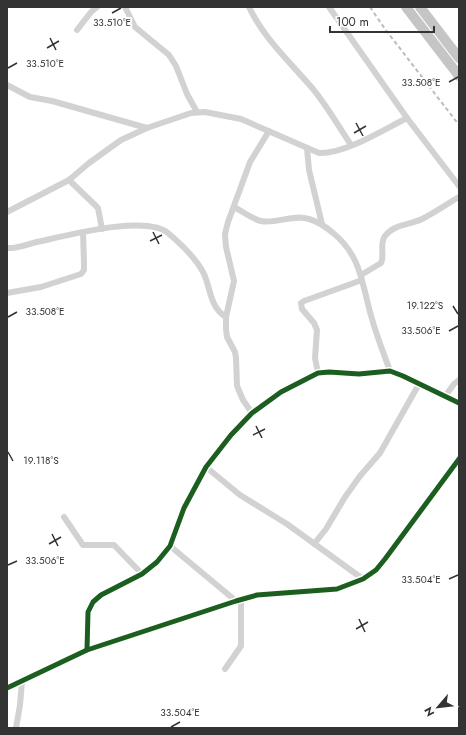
<svg xmlns="http://www.w3.org/2000/svg" width="466" height="735" viewBox="0 0 466 735" font-family="Jost,sans-serif">
  <style>
    .lines { fill: none; stroke-linecap: round; stroke-linejoin: round }
    .minor { stroke: #d2d2d2; stroke-width: 6 }
    .trunk { stroke: #c5c5c5; stroke-width: 10 }
    .rail { stroke: #bcbcbc; stroke-width: 2; stroke-dasharray: 4 3; stroke-linecap: butt }
    .cycleway-casing { stroke: #fff; stroke-width: 8 }
    .cycleway { stroke: #1b5e20; stroke-width: 5 }
    .ticks { fill: none; stroke: #333; stroke-width: 1.5 }
    .ticks-label { font-size: 10px; text-anchor: middle; fill: #333; stroke: #fff; stroke-width: 4; stroke-linejoin: round; paint-order: stroke }
  </style>
  <rect width="100%" height="100%" fill="#fff"/>
  <g class="lines">
    <g class="minor">
      <polyline points="125,7 135,27 169,55 176,66 187,94 197,112"/>
      <path d="M 249,7 C 264,39 291,63 313,89 C 327,106 339,127 351,145"/>
      <polyline points="329,7 407,118 459,186"/>
      <polyline points="77,30 91,12 97,7"/>
      <polyline points="7,85 30,97 52,101 147,128"/>
      <polyline points="307,148 309,170 322,224"/>
      <polyline points="69,180 95,205 98,208 102,229"/>
      <path d="M 234,207 C 242,211 252,219 261,221 C 277,224 292,214 309,219 C 319,222 325,226 333,233 C 362,256 362,286 372,319 C 377,337 384,354 390,371"/>
      <path d="M 7,212 L 69,180 L 89,163 L 121,140 L 147,128 L 191,113 L 205,112 L 241,119 L 319,153 C 345,154 383,130 407,118"/>
      <path d="M 7,248 C 16,249 28,244 37,242 C 65,236 146,214 168,233 C 181,244 195,257 203,272 C 211,287 209,307 226,317"/>
      <path d="M 361,275 L 381,263 C 385,255 379,244 385,236 C 394,224 410,225 422,219 C 434,213 447,204 459,197"/>
      <polyline points="7,293 41,287 81,274 84,270 84,264 83,232"/>
      <polyline points="318,373 315,358 317,330 314,323 302,309 301,303 304,301 362,280"/>
      <polyline points="446,395 454,384 459,380"/>
      <polyline points="252,413 243,400 237,386 236,358 235,352 227,337 226,329 226,317 234,281 226,247 225,234 228,222 250,162 269,131"/>
      <polyline points="206,467 240,495 287,524 363,579"/>
      <polyline points="64,517 83,545 114,545 142,574"/>
      <polyline points="314,544 326,529 345,497 360,476 380,453 419,384"/>
      <polyline points="170,546 236,601"/>
      <polyline points="87,650 88,612 93,602 101,595 142,574 157,562 170,546 184,508 206,467 231,435 252,413 281,392 318,373 329,372 359,374 390,371 403,376 459,403"/>
      <polyline points="225,669 241,646 241,600"/>
      <polyline points="7,688 87,650 236,601 257,595 337,589 363,579 376,570 385,559 459,459"/>
      <polyline points="16,728 20,705 22,681"/>
    </g>
    <g class="trunk">
      <polyline points="406,7 459,76"/>
      <polyline points="420,7 459,58"/>
    </g>
    <polyline class="rail" points="370,7 385,29 459,125"/>
    <defs>
      <g id="cycleway">
        <polyline points="87,650 88,612 93,602 101,595 142,574 157,562 170,546 184,508 206,467 231,435 252,413 281,392 318,373 329,372 359,374 390,371 403,376 459,403"/>
        <polyline points="7,688 87,650 236,601 257,595 337,589 363,579 376,570 385,559 459,459"/>
      </g>
    </defs>
    <use href="#cycleway" class="cycleway-casing"/>
    <use href="#cycleway" class="cycleway"/>
  </g>
  <path class="ticks" d="M 112,13 L 121,8M 50,38 L 56,50M 47,48 L 59,41M 8,68 L 17,63M 449,82 L 458,77M 356,123 L 363,136M 354,133 L 366,126M 153,232 L 159,244M 150,241 L 162,235M 453,306 L 458,314M 8,317 L 17,312M 449,331 L 458,326M 256,426 L 262,438M 253,435 L 265,429M 8,452 L 13,461M 52,534 L 58,546M 49,544 L 61,537M 8,565 L 17,561M 449,579 L 458,575M 359,619 L 365,632M 356,629 L 368,622M 171,727 L 180,722"/>
  <g class="ticks-label">
    <text x="112" y="26">33.510°E</text>
    <text x="45" y="67">33.510°E</text>
    <text x="421" y="86">33.508°E</text>
    <text x="425" y="309">19.122°S</text>
    <text x="45" y="315">33.508°E</text>
    <text x="421" y="334">33.506°E</text>
    <text x="41" y="464">19.118°S</text>
    <text x="45" y="564">33.506°E</text>
    <text x="421" y="583">33.504°E</text>
    <text x="180" y="716">33.504°E</text>
  </g>
  <rect width="466" height="735" fill="none" stroke="#333333" stroke-width="16"/>
  <g transform="translate(438 707) rotate(242)" stroke="#ffffff" stroke-width="3" paint-order="stroke">
  <path d="M0-3L7 15L0 10L-7 15Z" fill="#333333"/>
  <text y="-6" font-size="11" font-weight="bold" text-anchor="middle" fill="#333333">N</text>
  </g>
  <path d="M330 26v6h104v-6" fill="none" stroke="#333333" stroke-width="2"/>
  <text x="336" y="26" font-size="12" fill="#333333" stroke="#ffffff" stroke-width="3" paint-order="stroke">100 m</text>
</svg>
